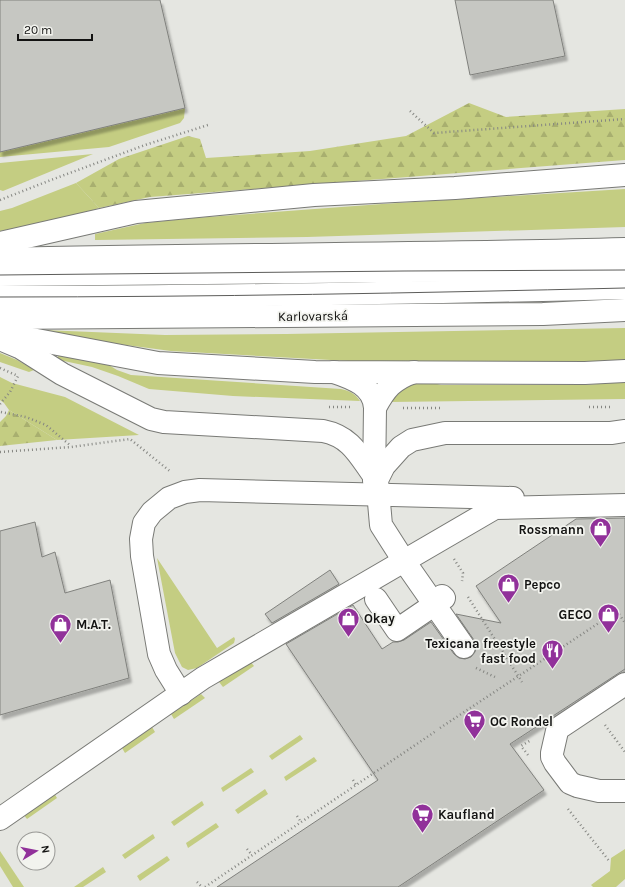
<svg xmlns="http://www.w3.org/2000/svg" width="625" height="887" viewBox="0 0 625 887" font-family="Karla,sans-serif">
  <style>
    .green { fill: #c4cd82 }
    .forest { fill: url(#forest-firs) }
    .building { fill: #c6c7c2; stroke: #80817d; filter: url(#shadow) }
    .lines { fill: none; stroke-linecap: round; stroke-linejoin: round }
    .minor-casing { stroke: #797a76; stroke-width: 24 }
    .major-casing { stroke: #797a76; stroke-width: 24 }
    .path { stroke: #858682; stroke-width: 2.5; stroke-dasharray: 1 3; stroke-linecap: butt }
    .minor { stroke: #fff; stroke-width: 22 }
    .major { stroke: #fff; stroke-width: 22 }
    .tram { stroke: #5c5c5a; stroke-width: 1 }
    .labels { text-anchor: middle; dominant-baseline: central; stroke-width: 3.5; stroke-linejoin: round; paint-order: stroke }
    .street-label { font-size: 13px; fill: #131312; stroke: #f2f3ee }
    .poi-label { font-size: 13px; font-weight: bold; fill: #131312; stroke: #f2f3ee; text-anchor: start }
  </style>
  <defs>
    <pattern id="forest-firs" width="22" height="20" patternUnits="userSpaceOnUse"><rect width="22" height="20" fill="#c4cd82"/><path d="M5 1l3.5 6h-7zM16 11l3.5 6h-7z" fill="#a8af6f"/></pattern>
    <filter id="shadow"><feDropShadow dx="2.5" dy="4.5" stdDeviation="1" flood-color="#0004"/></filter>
  </defs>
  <rect width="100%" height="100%" fill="#e5e6e1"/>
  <g class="green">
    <polygon points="185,108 184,118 180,123 109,147 0,157 0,152"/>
    <polygon points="93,154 3,191 0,190 0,163"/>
    <polygon points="76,183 99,208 59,221 0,231 0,211 12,208"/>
    <polygon points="625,189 625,227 307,237 95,240 95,234 145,223 194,218 382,204"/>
    <polygon points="625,328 625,361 403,364 171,351 43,334 43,330 165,335 286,334"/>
    <polygon points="0,353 17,360 34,370 29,372 0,362"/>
    <path d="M 59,355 L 104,362 L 117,370 L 131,375 L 341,389 C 349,391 355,393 360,401 L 233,396 L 149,389 L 118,376 L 92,367 L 64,361 L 60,364 L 57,358 Z"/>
    <polygon points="0,377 12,383 65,397 139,435 57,440 9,410 4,403 0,400"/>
    <polygon points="422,380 441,385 584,385 625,382 625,399 389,402 390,395"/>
    <polygon points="157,558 217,648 234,637 235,639 234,643 197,668 188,670 182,667 175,653"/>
    <polygon points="250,661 254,666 223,687 219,682"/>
    <polygon points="201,694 205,698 174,719 171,714"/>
    <polygon points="152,727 155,732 125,753 122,748"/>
    <polygon points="300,735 303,739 272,760 269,756"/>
    <polygon points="314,757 317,761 286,781 284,777"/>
    <polygon points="251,768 254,772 223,792 221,788"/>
    <polygon points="265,789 268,794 238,814 235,810"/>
    <polygon points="54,793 57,798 27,819 23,814"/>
    <polygon points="202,801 204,805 174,826 171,822"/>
    <polygon points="216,823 219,827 188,848 186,843"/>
    <polygon points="153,834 155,838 125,859 122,855"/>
    <polygon points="625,849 625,879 616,887 593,887 591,885 610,871 611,858"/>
    <polygon points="0,851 24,887 13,887 0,866"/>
    <polygon points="167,856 170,860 140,881 137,876"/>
    <polygon points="103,867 106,872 83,887 74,887"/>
  </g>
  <g class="forest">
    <polygon points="469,103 506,117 625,109 625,160 150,197 99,208 76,183 119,159 188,136 200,139 206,158 310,151 406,136"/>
    <polygon points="9,410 57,440 0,446 0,422 6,416"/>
  </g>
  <g class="building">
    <polygon points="0,0 160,0 185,108 0,152"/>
    <polygon points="455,0 553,0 565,56 470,75"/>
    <polygon points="625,518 625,669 510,744 544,790 398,887 217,887 378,780 286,644 353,605 382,649 393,642 398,642 404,640 431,622 454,654 459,658 465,659 471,657 475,652 476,646 474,640 456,614 501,623 476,586 576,519"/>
    <polygon points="35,522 42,557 55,552 65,593 110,580 129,678 0,715 0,531"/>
    <polygon points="330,570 339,584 272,623 265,614"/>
  </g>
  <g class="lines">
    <defs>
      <g id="minor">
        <polyline points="0,275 404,271 625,270"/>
        <path d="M 0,297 C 208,297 417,293 625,288"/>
        <path d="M 0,339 L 21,348 L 62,374 L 151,419 L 164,422 L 323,431 C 353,437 360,458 377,480"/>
        <path d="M 334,372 C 352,378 374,386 375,408 L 374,481"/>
        <path d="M 375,408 C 385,389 393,379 414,372"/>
        <polyline points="376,599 397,630 444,598 442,596"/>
        <polyline points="464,647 404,561 381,525 377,480 384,466 401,447 412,440 445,433 611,433 625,431"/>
        <polyline points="625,684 559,728 557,731 552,753 552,757 555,763 570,783 577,786 599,791 625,791"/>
        <polyline points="181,694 166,670 159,654 142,556 141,539 144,523 152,512 169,498 185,492 200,490 513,498"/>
        <polyline points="0,819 203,678 495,508 625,505"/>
      </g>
      <g id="major">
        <polyline points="0,243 136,212 314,195 455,188 625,175"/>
        <path d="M 0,259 C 208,254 417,255 625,249"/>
        <polyline points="0,318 543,314 625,310"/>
        <polyline points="0,333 158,363 315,372 585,373 625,371"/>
      </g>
    </defs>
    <use href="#minor" class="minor-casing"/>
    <use href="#major" class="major-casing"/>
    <g class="path">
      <polyline points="410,111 434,133 625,119"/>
      <polyline points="0,200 51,180 145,145 208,125"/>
      <polyline points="0,368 18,376"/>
      <polyline points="0,404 10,392 18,376"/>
      <polyline points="329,407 350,407"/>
      <polyline points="589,407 612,407"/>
      <polyline points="403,408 440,408"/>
      <polyline points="1,412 26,417 46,425 71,446"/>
      <polyline points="0,452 71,447 130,439 171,472"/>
      <polyline points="454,559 463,573 462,581"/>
      <polyline points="468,597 522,682"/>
      <polyline points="476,668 495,677"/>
      <polyline points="605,725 625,752"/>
      <polyline points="440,728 617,611 625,623"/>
      <polyline points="528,755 521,746 531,740"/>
      <polyline points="353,780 356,785"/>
      <polyline points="568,809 610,862"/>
      <polyline points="297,816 301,822"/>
      <polyline points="247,849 252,855"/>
      <polyline points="197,882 202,887"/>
      <polyline points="205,887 436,731"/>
    </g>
    <use href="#minor" class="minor"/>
    <use href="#major" class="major"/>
    <g class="tram">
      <polyline points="0,275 404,271 625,270"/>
      <path d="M 0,297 C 208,297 417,293 625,288"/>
    </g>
  </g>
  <defs>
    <symbol id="shop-pin" viewBox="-11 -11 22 30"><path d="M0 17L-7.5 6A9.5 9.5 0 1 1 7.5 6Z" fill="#91319a" stroke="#f2f3ee"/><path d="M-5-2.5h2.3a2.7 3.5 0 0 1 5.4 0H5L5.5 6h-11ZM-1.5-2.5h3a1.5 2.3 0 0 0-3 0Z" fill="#fff"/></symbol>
    <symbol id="restaurant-pin" viewBox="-11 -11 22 30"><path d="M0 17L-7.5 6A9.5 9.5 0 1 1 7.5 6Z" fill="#91319a" stroke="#f2f3ee"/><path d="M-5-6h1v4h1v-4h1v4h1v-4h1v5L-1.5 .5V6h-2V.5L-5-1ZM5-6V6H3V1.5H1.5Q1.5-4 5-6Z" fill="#fff"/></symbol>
    <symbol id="supermarket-pin" viewBox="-11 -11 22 30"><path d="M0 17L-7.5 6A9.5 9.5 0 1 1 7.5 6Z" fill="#91319a" stroke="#f2f3ee"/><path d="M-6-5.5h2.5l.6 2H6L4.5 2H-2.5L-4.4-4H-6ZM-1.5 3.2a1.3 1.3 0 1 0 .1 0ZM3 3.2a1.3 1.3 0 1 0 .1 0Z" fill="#fff"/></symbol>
  </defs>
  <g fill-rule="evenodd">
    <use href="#shop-pin" x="588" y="516" width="25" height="34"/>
    <use href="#shop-pin" x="496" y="572" width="25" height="34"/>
    <use href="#shop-pin" x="596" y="602" width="25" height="34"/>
    <use href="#shop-pin" x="336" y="606" width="25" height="34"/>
    <use href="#shop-pin" x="48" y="612" width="25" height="34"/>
    <use href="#restaurant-pin" x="540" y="638" width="25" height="34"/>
    <use href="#supermarket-pin" x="462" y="708" width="25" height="34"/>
    <use href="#supermarket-pin" x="410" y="802" width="25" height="34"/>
  </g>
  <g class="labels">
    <g class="street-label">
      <text transform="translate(313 316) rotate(-1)">Karlovarská</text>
    </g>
    <g class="poi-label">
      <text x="584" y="529" text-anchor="end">Rossmann</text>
      <text x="524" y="584">Pepco</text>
      <text x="592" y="614" text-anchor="end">GECO</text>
      <text x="364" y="618">Okay</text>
      <text x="76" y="624">M.A.T.</text>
      <text x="536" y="643" text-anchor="end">Texicana freestyle<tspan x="536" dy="15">fast food</tspan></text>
      <text x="490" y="721">OC Rondel</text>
      <text x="438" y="814">Kaufland</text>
    </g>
  </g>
  <g transform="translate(36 851) rotate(80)"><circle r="19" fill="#f2f3ee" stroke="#999996"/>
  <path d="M0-3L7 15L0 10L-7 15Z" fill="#91319a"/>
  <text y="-6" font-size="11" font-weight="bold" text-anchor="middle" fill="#131312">N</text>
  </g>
  <path d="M18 34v6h74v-6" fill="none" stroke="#131312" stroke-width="2"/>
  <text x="24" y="34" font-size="12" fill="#131312" stroke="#f2f3ee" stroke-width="3" paint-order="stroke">20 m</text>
</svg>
